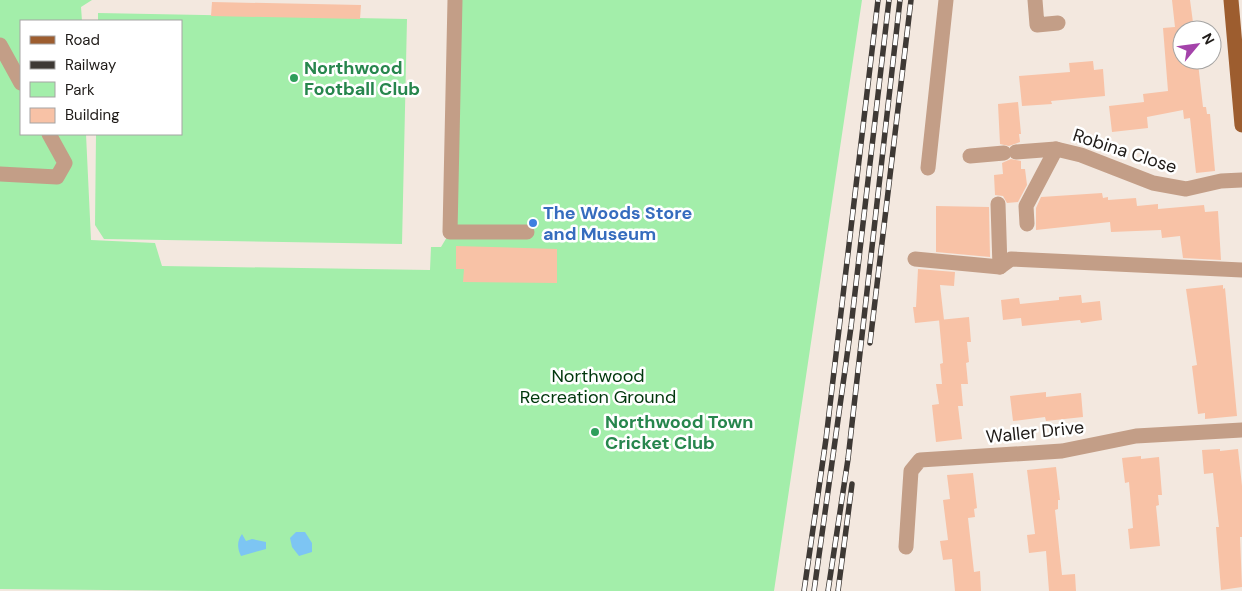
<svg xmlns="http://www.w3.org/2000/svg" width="1242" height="591" viewBox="0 0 1242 591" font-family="'DM Sans',sans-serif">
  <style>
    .green { fill: #a3eeaa }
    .water { fill: #7dc5f3 }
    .building { fill: #f8c2a6 }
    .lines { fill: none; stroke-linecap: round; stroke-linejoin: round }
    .minor { stroke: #c39e87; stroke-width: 15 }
    .major { stroke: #9d5d2f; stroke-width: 15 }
    .rail-casing { stroke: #3e3935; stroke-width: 5.5 }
    .rail { stroke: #fff; stroke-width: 4; stroke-dasharray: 11; stroke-linecap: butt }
    .leisure-dot { fill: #2e9e5b; stroke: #fff; stroke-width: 2 }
    .shop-dot { fill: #3f7fe0; stroke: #fff; stroke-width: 2 }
    .labels { text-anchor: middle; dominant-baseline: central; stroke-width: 5; stroke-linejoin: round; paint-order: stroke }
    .leisure-label { font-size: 18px; font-weight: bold; fill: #27864d; stroke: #fff; text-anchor: start }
    .street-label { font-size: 18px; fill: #1f1b18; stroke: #fff }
    .shop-label { font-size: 18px; font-weight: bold; fill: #366cbe; stroke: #fff; text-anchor: start }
    .park-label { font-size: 18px; fill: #00370c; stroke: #fff }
  </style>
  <rect width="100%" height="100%" fill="#f3e8df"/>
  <g class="green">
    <polygon points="0,0 92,0 81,7 82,21 21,21 21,134 86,134 91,240 155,243 162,266 430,270 431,247 441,247 450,232 455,0 862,0 774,591 212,591 0,589"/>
    <polygon points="98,13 407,19 402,244 104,239 95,225 96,134 181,134 181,21 98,21"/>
  </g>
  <g class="water">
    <polygon points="296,532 305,532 312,543 312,552 299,556 292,547 290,538"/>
    <path d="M 242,534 L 246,541 L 252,539 L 266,542 L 266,549 L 241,556 C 237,548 237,541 242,534 Z"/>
  </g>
  <g class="building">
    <polygon points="1172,0 1190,0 1194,30 1182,30 1182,64 1198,63 1203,107 1206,107 1207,114 1210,114 1215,171 1196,173 1190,118 1184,119 1183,110 1147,117 1148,128 1112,132 1109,106 1144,102 1143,94 1168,91 1163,28 1175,27"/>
    <polygon points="212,2 361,5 360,19 211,16"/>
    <polygon points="1093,61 1094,70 1103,69 1105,96 1051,101 1052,104 1022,106 1019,76 1070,72 1069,63"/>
    <polygon points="1018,102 1021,134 1019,134 1020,142 1009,146 1000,144 998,104"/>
    <polygon points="1011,159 1021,161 1021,169 1025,169 1027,185 1018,202 1007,203 1003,196 995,195 994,175 1003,174 1002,163"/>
    <polygon points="1102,193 1103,198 1108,197 1108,200 1136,198 1137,206 1158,204 1158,209 1204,205 1205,212 1218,211 1221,260 1183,258 1180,236 1162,238 1161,230 1111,232 1110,222 1036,230 1036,208 1041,197"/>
    <polygon points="936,206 989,207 990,257 936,252"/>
    <polygon points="456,246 557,249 557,283 463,282 464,269 456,269"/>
    <polygon points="918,269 955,272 954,286 940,285 944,320 915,323 913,307 916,307"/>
    <polygon points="1223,285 1223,289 1225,288 1237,416 1205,419 1205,413 1198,414 1192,366 1197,365 1186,289"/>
    <polygon points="1081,295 1082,303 1100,301 1102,320 1081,323 1080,320 1022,326 1021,318 1003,320 1001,300 1019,298 1020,304 1059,300 1059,297"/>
    <polygon points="969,317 971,342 967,342 969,362 966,363 968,384 961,384 963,406 958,406 962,439 936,442 932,405 939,404 936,384 942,384 940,364 943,363 939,320"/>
    <polygon points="1046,392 1046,397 1081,393 1083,417 1046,421 1045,417 1013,421 1010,396"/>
    <polygon points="1220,449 1220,451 1238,449 1242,486 1242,537 1240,537 1242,587 1221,590 1216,527 1219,527 1213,473 1204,474 1202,450"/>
    <polygon points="1141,456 1141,459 1159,457 1162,495 1158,495 1159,505 1156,506 1160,546 1130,549 1128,529 1133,528 1129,482 1125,483 1122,458"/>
    <polygon points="1056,467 1060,500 1058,500 1058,509 1055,510 1062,575 1075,574 1076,591 1049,591 1046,551 1029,553 1027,535 1035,534 1027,470"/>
    <polygon points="973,473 977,508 974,509 975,517 968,518 974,572 980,571 981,591 955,591 952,559 943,560 940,541 948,540 943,500 950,499 947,475"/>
  </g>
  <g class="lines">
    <g class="minor">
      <polyline points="455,0 450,232 527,232"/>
      <polyline points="1035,0 1037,25 1058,23"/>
      <polyline points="0,45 21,83"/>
      <polyline points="1016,152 1056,149 1081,155 1153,183 1186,189 1221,181 1242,180"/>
      <polyline points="970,156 1004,153"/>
      <polyline points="928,168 946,0"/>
      <polyline points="0,174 57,177 65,163 49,134"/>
      <polyline points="998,204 1000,267"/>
      <polyline points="1027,224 1026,206 1056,149"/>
      <polyline points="915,259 1000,267 1011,259 1242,270"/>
      <polyline points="906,547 911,471 920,460 1062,451 1136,436 1242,430"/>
    </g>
    <polyline class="major" points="1231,0 1242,125"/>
    <defs>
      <g id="rail">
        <polyline points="870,343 911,0"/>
        <polyline points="804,591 826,439 878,0"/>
        <polyline points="814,591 851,327 889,0"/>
        <polyline points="828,591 848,459 900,0"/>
        <polyline points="838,591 852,484"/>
      </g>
    </defs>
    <use href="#rail" class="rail-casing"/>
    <use href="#rail" class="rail"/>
  </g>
  <g class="leisure-dot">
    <circle cx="294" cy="78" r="5"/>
    <circle cx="595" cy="432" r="5"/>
  </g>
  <circle class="shop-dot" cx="533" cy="223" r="5"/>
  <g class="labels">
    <g class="leisure-label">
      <text x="304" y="68">Northwood<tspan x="304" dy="21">Football Club</tspan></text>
      <text x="605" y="422">Northwood Town<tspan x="605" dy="21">Cricket Club</tspan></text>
    </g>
    <g class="street-label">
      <text transform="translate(1125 151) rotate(18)">Robina Close</text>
      <text transform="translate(1035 432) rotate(-6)">Waller Drive</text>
    </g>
    <g class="shop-label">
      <text x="543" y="213">The Woods Store<tspan x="543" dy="21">and Museum</tspan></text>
    </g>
    <g class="park-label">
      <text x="598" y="376">Northwood<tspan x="598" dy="21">Recreation Ground</tspan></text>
    </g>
  </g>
  <rect x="20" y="20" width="162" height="115" fill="#ffffff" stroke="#a5a4a3"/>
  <rect x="30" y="36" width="25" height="8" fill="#9d5d2f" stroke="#a5a4a3"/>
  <text x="65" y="45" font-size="15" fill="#1f1b18">Road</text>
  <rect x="30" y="61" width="25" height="8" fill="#3e3935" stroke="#a5a4a3"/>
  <text x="65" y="70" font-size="15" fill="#1f1b18">Railway</text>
  <rect x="30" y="82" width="25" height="15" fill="#a3eeaa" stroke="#a5a4a3"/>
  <text x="65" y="95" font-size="15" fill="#1f1b18">Park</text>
  <rect x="30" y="108" width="25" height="15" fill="#f8c2a6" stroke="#a5a4a3"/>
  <text x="65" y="120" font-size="15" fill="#1f1b18">Building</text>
  <g transform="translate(1197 45) rotate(61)"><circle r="24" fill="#ffffff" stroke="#a5a4a3"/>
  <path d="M0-4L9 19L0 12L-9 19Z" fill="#a443aa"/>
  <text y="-8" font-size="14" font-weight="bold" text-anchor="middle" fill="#1f1b18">N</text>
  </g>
</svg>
